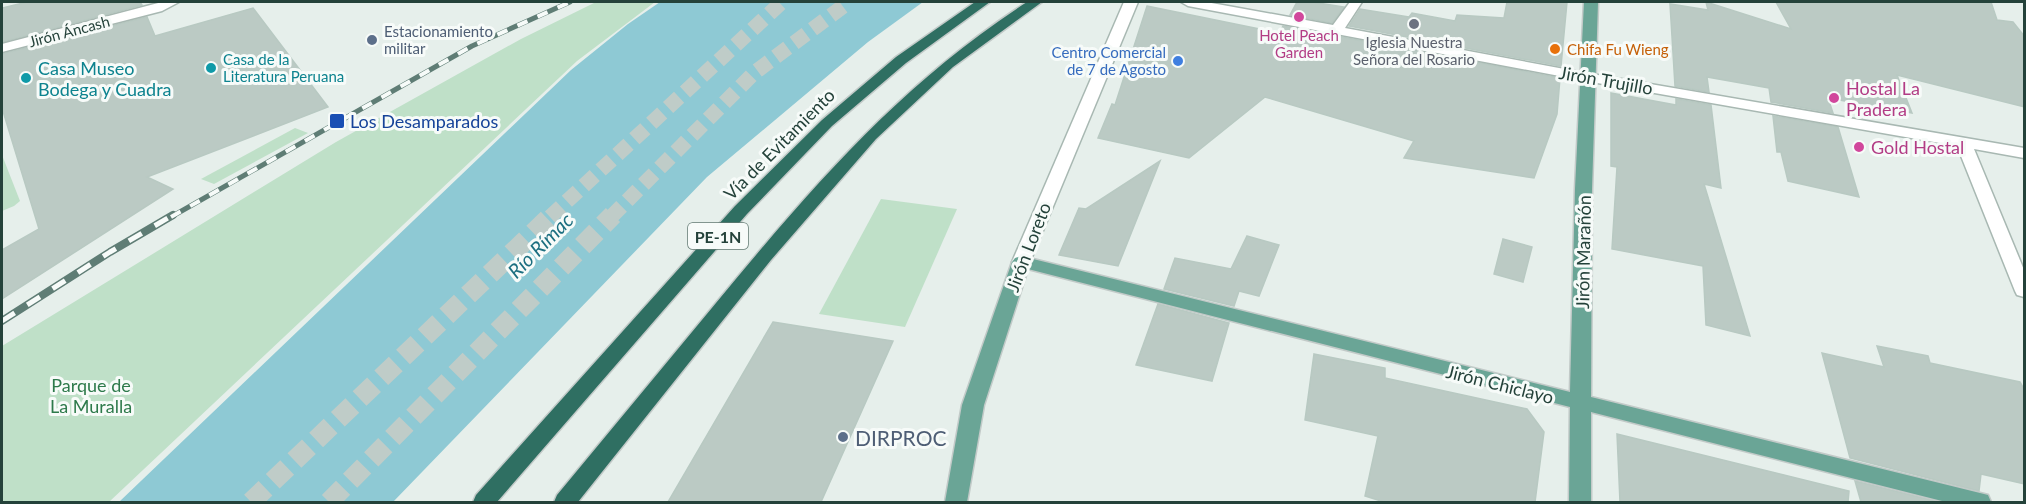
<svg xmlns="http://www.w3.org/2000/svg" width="2026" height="504" viewBox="0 0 2026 504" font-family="Lato,sans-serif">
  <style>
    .green { fill: #bfe0c8 }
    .water { fill: #8ec9d4 }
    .building { fill: #bbcac4; stroke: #b8c9c2; stroke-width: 1.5 }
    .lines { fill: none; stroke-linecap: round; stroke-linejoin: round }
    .highway-tunnel-far1 { stroke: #bfccc8; stroke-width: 15; stroke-dasharray: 15 8; stroke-linecap: butt }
    .highway-tunnel { stroke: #bfccc8; stroke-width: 20; stroke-dasharray: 20 10; stroke-linecap: butt }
    .minor-casing { stroke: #a8b8b2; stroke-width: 3 }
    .major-casing { stroke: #c2cac8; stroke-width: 3 }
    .highway-casing { stroke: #c2cac8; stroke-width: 3 }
    .minor { fill: #fff; fill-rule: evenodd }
    .major { fill: #6aa596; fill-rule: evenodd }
    .highway { fill: #2f6f62; fill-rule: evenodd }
    .rail-far1-casing { stroke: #5f7d75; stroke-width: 5 }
    .rail-casing { stroke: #5f7d75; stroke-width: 8 }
    .rail-far1 { stroke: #f7fbf9; stroke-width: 4; stroke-dasharray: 11; stroke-linecap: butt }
    .rail { stroke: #f7fbf9; stroke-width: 5; stroke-dasharray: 15; stroke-linecap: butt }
    .hotel-dot { fill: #d1479c; stroke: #f7fbf9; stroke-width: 2 }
    .worship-dot { fill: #6b7280; stroke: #f7fbf9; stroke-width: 2 }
    .service-dot { fill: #5c6f8a; stroke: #f7fbf9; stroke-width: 2 }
    .food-dot { fill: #e8710a; stroke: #f7fbf9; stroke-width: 2 }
    .shop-dot { fill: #3f7fe0; stroke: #f7fbf9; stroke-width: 2 }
    .culture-dot { fill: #0f9aa8; stroke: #f7fbf9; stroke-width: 2 }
    .transit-dot { fill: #1a4fb4; stroke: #f7fbf9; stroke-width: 2 }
    .labels { text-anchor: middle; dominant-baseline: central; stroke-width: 6; stroke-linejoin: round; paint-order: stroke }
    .far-street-label { font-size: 15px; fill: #24423a; stroke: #f7fbf9 }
    .far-service-label { font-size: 15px; fill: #4e5e75; stroke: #f7fbf9; text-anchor: start }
    .far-hotel-label { font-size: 15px; fill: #b23c85; stroke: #f7fbf9 }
    .far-worship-label { font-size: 15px; fill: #5b616d; stroke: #f7fbf9 }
    .far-food-label { font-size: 15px; fill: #c56008; stroke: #f7fbf9; text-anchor: start }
    .far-shop-label { font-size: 15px; fill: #366cbe; stroke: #f7fbf9; text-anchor: end }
    .far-culture-label { font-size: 15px; fill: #0d838f; stroke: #f7fbf9; text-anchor: start }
    .shield { fill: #f7fbf9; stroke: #637a73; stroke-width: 1.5 }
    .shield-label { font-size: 16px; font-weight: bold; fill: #24423a }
    .culture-label { font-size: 18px; fill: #0d838f; stroke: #f7fbf9; text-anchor: start }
    .street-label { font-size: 18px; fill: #24423a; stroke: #f7fbf9 }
    .hotel-label { font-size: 18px; fill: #b23c85; stroke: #f7fbf9; text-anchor: start }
    .transit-label { font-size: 18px; fill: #164399; stroke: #f7fbf9; text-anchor: start }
    .park-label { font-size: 18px; fill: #2d7a4b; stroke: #f7fbf9 }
    .water-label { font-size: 20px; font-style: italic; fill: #1c6f80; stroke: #f7fbf9 }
    .near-service-label { font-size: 21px; fill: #4e5e75; stroke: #f7fbf9; text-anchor: start }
  </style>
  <rect width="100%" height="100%" fill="#e6efeb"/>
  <g class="green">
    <polygon points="596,2 655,2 577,61 109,502 2,502 2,346 336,142 521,39"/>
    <polygon points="295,128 308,133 214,184 201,179"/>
    <polygon points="2,155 20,201 14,206 2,211"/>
    <polygon points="881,199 957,209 905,327 819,314"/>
  </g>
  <polygon class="water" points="660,2 923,2 868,42 707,177 393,502 119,502 571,70 628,24"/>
  <g class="building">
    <polygon points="27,2 140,2 142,5 2,42 2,8"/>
    <polygon points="1297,2 1312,2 1344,7 1332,23 1290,15"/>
    <polygon points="1507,2 1567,2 1561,66 1349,26 1360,9 1409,17 1412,13 1455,21 1457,15 1504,18"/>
    <polygon points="1706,2 1791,29 1776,2 1991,2 1997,20 2013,22 2025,37 2025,107 1897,75 1912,113 1828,98 1833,113 1771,102 1769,88 1707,77 1709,92 1675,86 1670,4 1708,10"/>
    <polygon points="1147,6 1279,33 1283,26 1560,78 1557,114 1534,178 1404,158 1414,141 1265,97 1189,158 1098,138 1112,104 1115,105"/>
    <polygon points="253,8 328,107 147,177 173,189 2,299 2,250 39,229 2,108 2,54 147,17 155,36"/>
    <polygon points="1611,93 1676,105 1676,99 1711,105 1721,188 1704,184 1750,336 1706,325 1703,266 1612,249 1617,167 1611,166"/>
    <polygon points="1773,116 1838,127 1859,197 1788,181 1781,152 1777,152"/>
    <polygon points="1160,161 1118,266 1059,255 1079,208 1086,209"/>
    <polygon points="1247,236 1279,245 1259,296 1239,291 1234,306 1164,289 1175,258 1231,269"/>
    <polygon points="1503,239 1532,247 1523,282 1494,274"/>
    <polygon points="1158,304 1229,323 1212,381 1136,365"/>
    <polygon points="773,322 893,341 821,502 668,502"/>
    <polygon points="1877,346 1928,356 1930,363 2020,382 2025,391 2025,484 1981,474 1979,491 1850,458 1822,353 1884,367"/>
    <polygon points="1314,354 1385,368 1385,378 1527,409 1544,432 1535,502 1384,502 1365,496 1378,436 1305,420"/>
    <polygon points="1617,434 1849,491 1848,502 1620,502"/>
    <polygon points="1855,481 1939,502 1861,502"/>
  </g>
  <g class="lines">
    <g class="highway-tunnel-far1">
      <polyline points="550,217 782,2"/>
      <polyline points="611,217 754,73 849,2"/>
    </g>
    <g class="highway-tunnel">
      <polyline points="251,502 552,215"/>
      <polyline points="329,502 613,215"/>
    </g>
    <defs>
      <g id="minor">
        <polygon points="162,2 179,2 162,11 2,52 2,44"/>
        <polygon points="1124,2 1138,2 1030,262 1027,266 1015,266 1012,262"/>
        <polygon points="1181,2 1206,2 1333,25 1350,2 1362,2 1345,28 1586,73 2024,148 2024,158 1974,149 2024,270 2024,297 2017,295 2015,291 1957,146 1586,81 1188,6"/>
      </g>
      <polygon id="major" points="1584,2 1598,2 1592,189 1591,397 1980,493 1988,495 1991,502 1946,502 1591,412 1591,502 1569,502 1570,407 1028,269 984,405 967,502 945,502 962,405 1012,262 1015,258 1021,256 1570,392 1575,189"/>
      <g id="highway">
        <polygon points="975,2 990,2 906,63 832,126 747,214 497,502 473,502 476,495 735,206 822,120 896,57"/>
        <path d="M 1027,2 L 1042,2 L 953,67 L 876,139 L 771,260 L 578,502 L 554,502 L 557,495 C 610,431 663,367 716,303 C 812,187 899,85 1027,2 Z"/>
      </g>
    </defs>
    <use href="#minor" class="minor-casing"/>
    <use href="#major" class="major-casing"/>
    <use href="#highway" class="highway-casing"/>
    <use href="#minor" class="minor"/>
    <use href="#major" class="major"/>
    <use href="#highway" class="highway"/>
    <defs>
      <polyline id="rail-far1" points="171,217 472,46 570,2"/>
      <polyline id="rail" points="2,321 110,252 173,215"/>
    </defs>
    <use href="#rail-far1" class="rail-far1-casing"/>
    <use href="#rail" class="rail-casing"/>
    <use href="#rail-far1" class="rail-far1"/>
    <use href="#rail" class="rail"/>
  </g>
  <g class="hotel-dot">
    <circle cx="1299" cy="17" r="6"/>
    <circle cx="1834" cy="98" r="6"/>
    <circle cx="1859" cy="147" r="6"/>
  </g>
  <circle class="worship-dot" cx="1414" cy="24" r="6"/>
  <g class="service-dot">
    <circle cx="372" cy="40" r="6"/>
    <circle cx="843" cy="437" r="6"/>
  </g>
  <circle class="food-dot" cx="1555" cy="49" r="6"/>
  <circle class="shop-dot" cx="1178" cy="61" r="6"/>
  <g class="culture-dot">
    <circle cx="211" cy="68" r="6"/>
    <circle cx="26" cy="78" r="6"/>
  </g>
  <rect class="transit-dot" x="329" y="113" width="16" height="16" rx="3"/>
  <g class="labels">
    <g class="far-street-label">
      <text transform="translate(69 31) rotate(-15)">Jirón Áncash</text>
    </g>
    <g class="far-service-label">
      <text x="384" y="31">Estacionamiento<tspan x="384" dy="17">militar</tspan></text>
    </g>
    <g class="far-hotel-label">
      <text x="1299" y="35">Hotel Peach<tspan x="1299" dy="17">Garden</tspan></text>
    </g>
    <g class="far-worship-label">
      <text x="1414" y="42">Iglesia Nuestra<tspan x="1414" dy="17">Señora del Rosario</tspan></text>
    </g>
    <g class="far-food-label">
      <text x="1567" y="49">Chifa Fu Wieng</text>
    </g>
    <g class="far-shop-label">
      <text x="1166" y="52">Centro Comercial<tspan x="1166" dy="17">de 7 de Agosto</tspan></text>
    </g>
    <g class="far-culture-label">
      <text x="223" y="59">Casa de la<tspan x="223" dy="17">Literatura Peruana</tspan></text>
    </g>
    <rect class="shield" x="688" y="223" width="60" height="26" rx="4.5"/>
    <g class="shield-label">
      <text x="718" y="236">PE-1N</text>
    </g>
    <g class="culture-label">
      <text x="38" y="68">Casa Museo<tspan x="38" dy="21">Bodega y Cuadra</tspan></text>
    </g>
    <g class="street-label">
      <text transform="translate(1606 80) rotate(10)">Jirón Trujillo</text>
      <text transform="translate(779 144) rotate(-45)">Vía de Evitamiento</text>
      <text transform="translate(1028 247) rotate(-69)">Jirón Loreto</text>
      <text transform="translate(1583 252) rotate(-89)">Jirón Marañón</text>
      <text transform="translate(1500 384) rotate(14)">Jirón Chiclayo</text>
    </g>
    <g class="hotel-label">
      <text x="1846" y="88">Hostal La<tspan x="1846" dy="21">Pradera</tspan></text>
      <text x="1871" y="147">Gold Hostal</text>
    </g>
    <g class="transit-label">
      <text x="350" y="121">Los Desamparados</text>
    </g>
    <g class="park-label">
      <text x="91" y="385">Parque de<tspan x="91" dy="21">La Muralla</tspan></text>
    </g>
    <g class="water-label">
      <text transform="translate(540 245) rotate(-45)">Río Rímac</text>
    </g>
    <g class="near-service-label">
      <text x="855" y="437">DIRPROC</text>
    </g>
  </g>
  <rect width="2026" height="504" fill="none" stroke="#24423a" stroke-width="6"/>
</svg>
